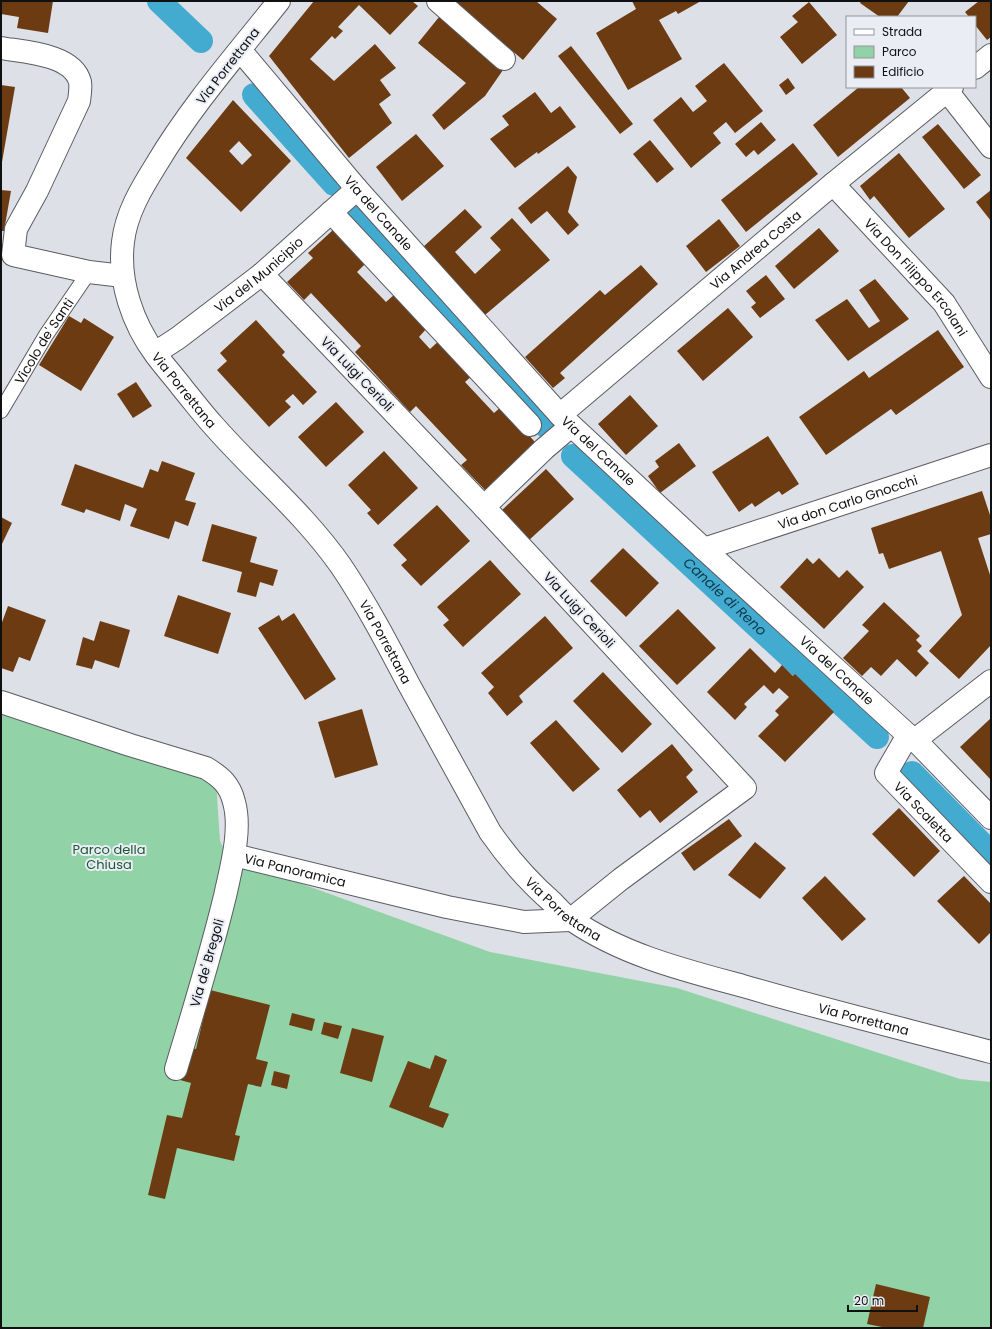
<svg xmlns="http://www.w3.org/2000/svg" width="992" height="1329" viewBox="0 0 992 1329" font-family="Poppins,sans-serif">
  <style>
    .green { fill: #91d2a6 }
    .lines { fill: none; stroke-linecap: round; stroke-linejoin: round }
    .canal { stroke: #44abd0; stroke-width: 24 }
    .building { fill: #6c3b12; fill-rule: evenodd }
    .service-casing { stroke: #5a5c62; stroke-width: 16 }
    .minor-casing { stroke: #5a5c62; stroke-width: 24 }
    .primary-casing { stroke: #5a5c62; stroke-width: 24 }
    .service { stroke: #fff; stroke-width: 14 }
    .minor { stroke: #fff; stroke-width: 22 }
    .primary { stroke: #fff; stroke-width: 22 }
    .labels { text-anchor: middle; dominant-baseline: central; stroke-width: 4; stroke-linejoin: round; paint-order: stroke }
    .street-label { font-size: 13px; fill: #0f1012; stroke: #eaedf4 }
    .park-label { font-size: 13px; fill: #1c5634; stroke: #eaedf4 }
    .water-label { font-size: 14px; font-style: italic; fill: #0b3a49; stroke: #eaedf4 }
  </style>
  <rect width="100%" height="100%" fill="#dde0e7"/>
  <polygon class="green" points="1,704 216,781 220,841 228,857 490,952 677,988 960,1079 991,1082 991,1328 1,1328"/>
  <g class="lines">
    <g class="canal">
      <polyline points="159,1 201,41"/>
      <polyline points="254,95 334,184"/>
      <polyline points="360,215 547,427"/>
      <path id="s1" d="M 573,456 L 877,737"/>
      <polyline points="912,773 991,853"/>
    </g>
  </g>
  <g class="building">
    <polygon points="1,1 53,1 48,33 17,28 19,17 1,14"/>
    <polygon points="314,1 412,1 418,6 390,35 359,5 338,27 343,31 335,39 332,36 310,59 334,81 375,44 396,68 380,80 391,95 379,104 392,123 349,158 269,56"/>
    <polygon points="453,1 536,1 557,19 523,60"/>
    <polygon points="632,1 701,1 678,14 676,11 659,20 682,59 628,90 596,33 636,9"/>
    <polygon points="861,1 909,1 897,17 880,17 860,3"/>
    <polygon points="979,1 991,1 991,37 987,40 975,25 975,17 969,17 965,12"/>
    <polygon points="809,2 837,35 802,64 780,37 798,22 792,16"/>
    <polygon points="439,17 503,70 485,96 444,130 432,115 466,83 418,43"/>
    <polygon points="571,46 633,124 620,134 558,56"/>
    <polygon points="724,63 763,111 735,133 726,122 713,133 721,143 691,168 653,120 681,97 693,112 707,101 695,86"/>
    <polygon points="788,78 795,88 786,95 779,85"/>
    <polygon points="1,85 15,87 2,162 1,162"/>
    <polygon points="859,87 901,87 910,98 838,157 813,125"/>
    <polygon points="535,92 551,113 560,106 576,127 538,154 537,152 515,168 490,139 509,125 502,116"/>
    <path d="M 233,100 L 291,161 L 241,212 L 186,158 ZM 239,141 L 252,155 L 242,165 L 229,151 Z"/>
    <polygon points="761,122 776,140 758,155 754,150 746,157 735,144"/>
    <polygon points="938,124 981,175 964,189 922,137"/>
    <polygon points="416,134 444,166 402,201 376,167"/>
    <polygon points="650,140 674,169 657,183 633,154"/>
    <polygon points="793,143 818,174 746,232 721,200"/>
    <polygon points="899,153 945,209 909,238 874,196 870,200 860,186"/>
    <polygon points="568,166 577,177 568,212 579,225 568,235 547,211 531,224 518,208"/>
    <polygon points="1,190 11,191 4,231 1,231"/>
    <polygon points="991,190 991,221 976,202"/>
    <polygon points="465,209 482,227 455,252 475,274 501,250 490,238 512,218 550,260 485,315 423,247"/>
    <polygon points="719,219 740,246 706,272 686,246"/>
    <polygon points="819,228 839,251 794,289 775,266"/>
    <polygon points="334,229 367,262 357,272 386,302 395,294 427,328 419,337 430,349 441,339 474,374 465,382 494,413 502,406 535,442 485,490 461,465 467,460 416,406 410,412 355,352 361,346 311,293 304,300 287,282 313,258 308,253"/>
    <polygon points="641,265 658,284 560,373 565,378 553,388 525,357 600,290 605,295"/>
    <polygon points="766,275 785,299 760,318 751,307 756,303 746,291"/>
    <polygon points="875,279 909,319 848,361 815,320 847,299 869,328 880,321 859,290"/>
    <polygon points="728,308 753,337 703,381 677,351"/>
    <polygon points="69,316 81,323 84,318 114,337 81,391 39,365"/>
    <polygon points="256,320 285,352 282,355 317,392 303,405 293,394 285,401 291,407 269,427 217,370 227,361 220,353"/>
    <polygon points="938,330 964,367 896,415 891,409 826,455 799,417 864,371 869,378"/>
    <polygon points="136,382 152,406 133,418 117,394"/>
    <polygon points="630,395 658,426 626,455 598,424"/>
    <polygon points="336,402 364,432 326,467 298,437"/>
    <polygon points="768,436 799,484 782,495 779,491 755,507 752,503 739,512 712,472"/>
    <polygon points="679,443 696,466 660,493 648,476 659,467 655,461"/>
    <polygon points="384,451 418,488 378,525 367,513 371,510 348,485"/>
    <polygon points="162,461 195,473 185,500 196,503 188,526 175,521 169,539 130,526 137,509 125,504 120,521 86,509 84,513 61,505 75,464 143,488 150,469 158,472"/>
    <polygon points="546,469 574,499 528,541 501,511"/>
    <polygon points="982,491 991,518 991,534 978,538 991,578 991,645 959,679 929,651 962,615 941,551 889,569 883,553 879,554 871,528"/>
    <polygon points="437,505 470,541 421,586 401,565 407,560 393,545"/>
    <polygon points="1,517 12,523 1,546"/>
    <polygon points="212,524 257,537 250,562 278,570 273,586 260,582 256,597 237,592 242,572 202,561"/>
    <polygon points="623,548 659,583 626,617 590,581"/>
    <polygon points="807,558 813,564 819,558 839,578 847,570 864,587 824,629 780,587"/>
    <polygon points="490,560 521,594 463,647 443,625 449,620 437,607"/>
    <polygon points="178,595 231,613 218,654 164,636"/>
    <polygon points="884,602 920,636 916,640 922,646 917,651 929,663 916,677 897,659 881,676 871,667 862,676 843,658 869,631 862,625"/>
    <polygon points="8,606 46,620 30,661 19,657 13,672 1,668 1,625"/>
    <polygon points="678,609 716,648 677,685 639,646"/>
    <polygon points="294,613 336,679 305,700 258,628 279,615 282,621"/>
    <polygon points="545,616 573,648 519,696 523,702 507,716 488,693 494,687 481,673"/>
    <polygon points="100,621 130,630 119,668 95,660 92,669 76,665 83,637 94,641"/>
    <polygon points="750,648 775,673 782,665 793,676 795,674 834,712 785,762 758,736 779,715 775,711 789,697 779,688 773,694 764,685 744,704 747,707 735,720 707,692"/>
    <polygon points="603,672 652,724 622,753 573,701"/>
    <polygon points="362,709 378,765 335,778 318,722"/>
    <polygon points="991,718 991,780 960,747"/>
    <polygon points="556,720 600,769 573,792 530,743"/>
    <polygon points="672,744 693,770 686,777 698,792 660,823 650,810 640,818 617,790"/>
    <polygon points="899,808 940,851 914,877 872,834"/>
    <polygon points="729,819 742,836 694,871 681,853"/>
    <polygon points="755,842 786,868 760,899 728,875"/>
    <polygon points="825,876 866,919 842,941 802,898"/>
    <polygon points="964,876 991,904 991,932 979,944 937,901"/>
    <polygon points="210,990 270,1005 256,1059 268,1062 261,1087 248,1084 235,1135 240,1136 234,1161 177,1148 165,1199 148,1195 167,1115 182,1118 191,1083 180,1080 188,1047 196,1049"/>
    <polygon points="292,1013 315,1019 312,1031 289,1025"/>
    <polygon points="324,1022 342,1026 338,1039 321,1034"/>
    <polygon points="352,1028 384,1036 372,1082 340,1073"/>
    <polygon points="435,1055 447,1060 429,1107 449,1114 443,1128 389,1107 408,1061 430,1069"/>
    <polygon points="274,1071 290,1075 287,1089 271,1085"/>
    <polygon points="876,1284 930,1297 923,1328 887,1328 867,1324"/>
  </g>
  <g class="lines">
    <defs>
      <g id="service">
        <path id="s2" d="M 1,411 L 46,335 L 89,272"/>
      </g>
      <g id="minor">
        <polyline points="438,1 504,59"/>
        <path d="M 1,48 C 24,52 73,54 80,82 C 81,88 80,94 79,101 L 37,191 L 16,229 L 13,255 L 89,272 L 123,276"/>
        <path id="s3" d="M 240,50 L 357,189 L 560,415 L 704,549 L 908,735 L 915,740 L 991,818"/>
        <polyline points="975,68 991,55"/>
        <polyline points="947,91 991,147"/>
        <path id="s4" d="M 833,184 L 944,303 L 991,377"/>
        <polyline points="331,212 530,425"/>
        <path id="s5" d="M 155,353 L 178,338 L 262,274 L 357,189"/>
        <path id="s6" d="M 560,415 L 833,184 L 952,87"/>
        <polyline points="484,507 544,449 571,426"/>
        <path id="s7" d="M 704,549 L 991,455"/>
        <path d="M 1,702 L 130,745 L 206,768 C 221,777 230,785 234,802 C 242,830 231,868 225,896 C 211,954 193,1012 176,1069"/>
        <path id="s8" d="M 908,735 L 886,773 L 991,882"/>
        <polyline points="915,740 991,681"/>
        <path id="s9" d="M 234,855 L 447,907 L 524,922 L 570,920 L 621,879 L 745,788 L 484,507 L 262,274"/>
      </g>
      <g id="primary">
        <path id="s10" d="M 279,1 C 237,54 191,106 156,165 C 141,189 126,214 123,242 C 118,282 133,324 156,355 C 165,367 175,378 184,390 C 194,402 203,414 213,425 C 255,473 304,513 341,566 C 366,603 387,643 408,683 C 435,733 463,782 490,832 C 508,858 528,881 552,902 C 558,908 564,916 572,920 C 623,955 684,970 743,986 C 825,1010 908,1030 991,1052"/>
      </g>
    </defs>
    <use href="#service" class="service-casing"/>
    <use href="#minor" class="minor-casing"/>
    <use href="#primary" class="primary-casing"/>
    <use href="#service" class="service"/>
    <use href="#minor" class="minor"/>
    <use href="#primary" class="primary"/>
  </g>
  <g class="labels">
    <g class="street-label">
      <text transform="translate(228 66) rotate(-52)">Via Porrettana</text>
      <text stroke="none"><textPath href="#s3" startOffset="214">Via del Canale</textPath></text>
      <text stroke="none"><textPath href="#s6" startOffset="256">Via Andrea Costa</textPath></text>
      <text stroke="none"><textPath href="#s5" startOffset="130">Via del Municipio</textPath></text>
      <text stroke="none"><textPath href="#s4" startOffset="125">Via Don Filippo Ercolani</textPath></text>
      <text stroke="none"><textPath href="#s2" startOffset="82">Vicolo de' Santi</textPath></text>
      <text transform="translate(357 374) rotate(46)">Via Luigi Cerioli</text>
      <text stroke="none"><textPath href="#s10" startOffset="455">Via Porrettana</textPath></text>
      <text stroke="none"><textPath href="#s3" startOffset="538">Via del Canale</textPath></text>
      <text stroke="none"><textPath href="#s7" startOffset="151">Via don Carlo Gnocchi</textPath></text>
      <text transform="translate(579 610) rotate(47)">Via Luigi Cerioli</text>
      <text stroke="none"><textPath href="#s10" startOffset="779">Via Porrettana</textPath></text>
      <text stroke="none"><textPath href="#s3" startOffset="862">Via del Canale</textPath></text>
      <text stroke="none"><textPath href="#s8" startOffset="98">Via Scaletta</textPath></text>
      <text stroke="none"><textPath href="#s9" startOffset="63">Via Panoramica</textPath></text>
      <text stroke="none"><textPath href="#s10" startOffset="1103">Via Porrettana</textPath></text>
      <text transform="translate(207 963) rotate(-74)">Via de' Bregoli</text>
      <text stroke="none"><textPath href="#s10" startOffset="1426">Via Porrettana</textPath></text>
    </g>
    <g class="park-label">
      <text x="109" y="849">Parco della<tspan x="109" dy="15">Chiusa</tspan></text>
    </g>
    <g class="water-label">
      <text stroke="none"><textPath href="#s1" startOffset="207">Canale di Reno</textPath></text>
    </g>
  </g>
  <rect width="992" height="1329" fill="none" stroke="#0f1012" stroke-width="4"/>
  <rect x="846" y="16" width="130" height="72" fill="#eaedf4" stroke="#92959a"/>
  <rect x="854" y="29" width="20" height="6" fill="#ffffff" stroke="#92959a"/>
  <text x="882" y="36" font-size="12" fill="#0f1012">Strada</text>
  <rect x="854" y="46" width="20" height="12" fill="#91d2a6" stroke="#92959a"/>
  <text x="882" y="56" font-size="12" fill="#0f1012">Parco</text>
  <rect x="854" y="66" width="20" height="12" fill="#6c3b12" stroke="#92959a"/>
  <text x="882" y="76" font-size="12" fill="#0f1012">Edificio</text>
  <path d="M848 1305v6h69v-6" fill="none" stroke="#0f1012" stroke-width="2"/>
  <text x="854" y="1305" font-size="12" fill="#0f1012" stroke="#eaedf4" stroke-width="3" paint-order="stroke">20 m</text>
</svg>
